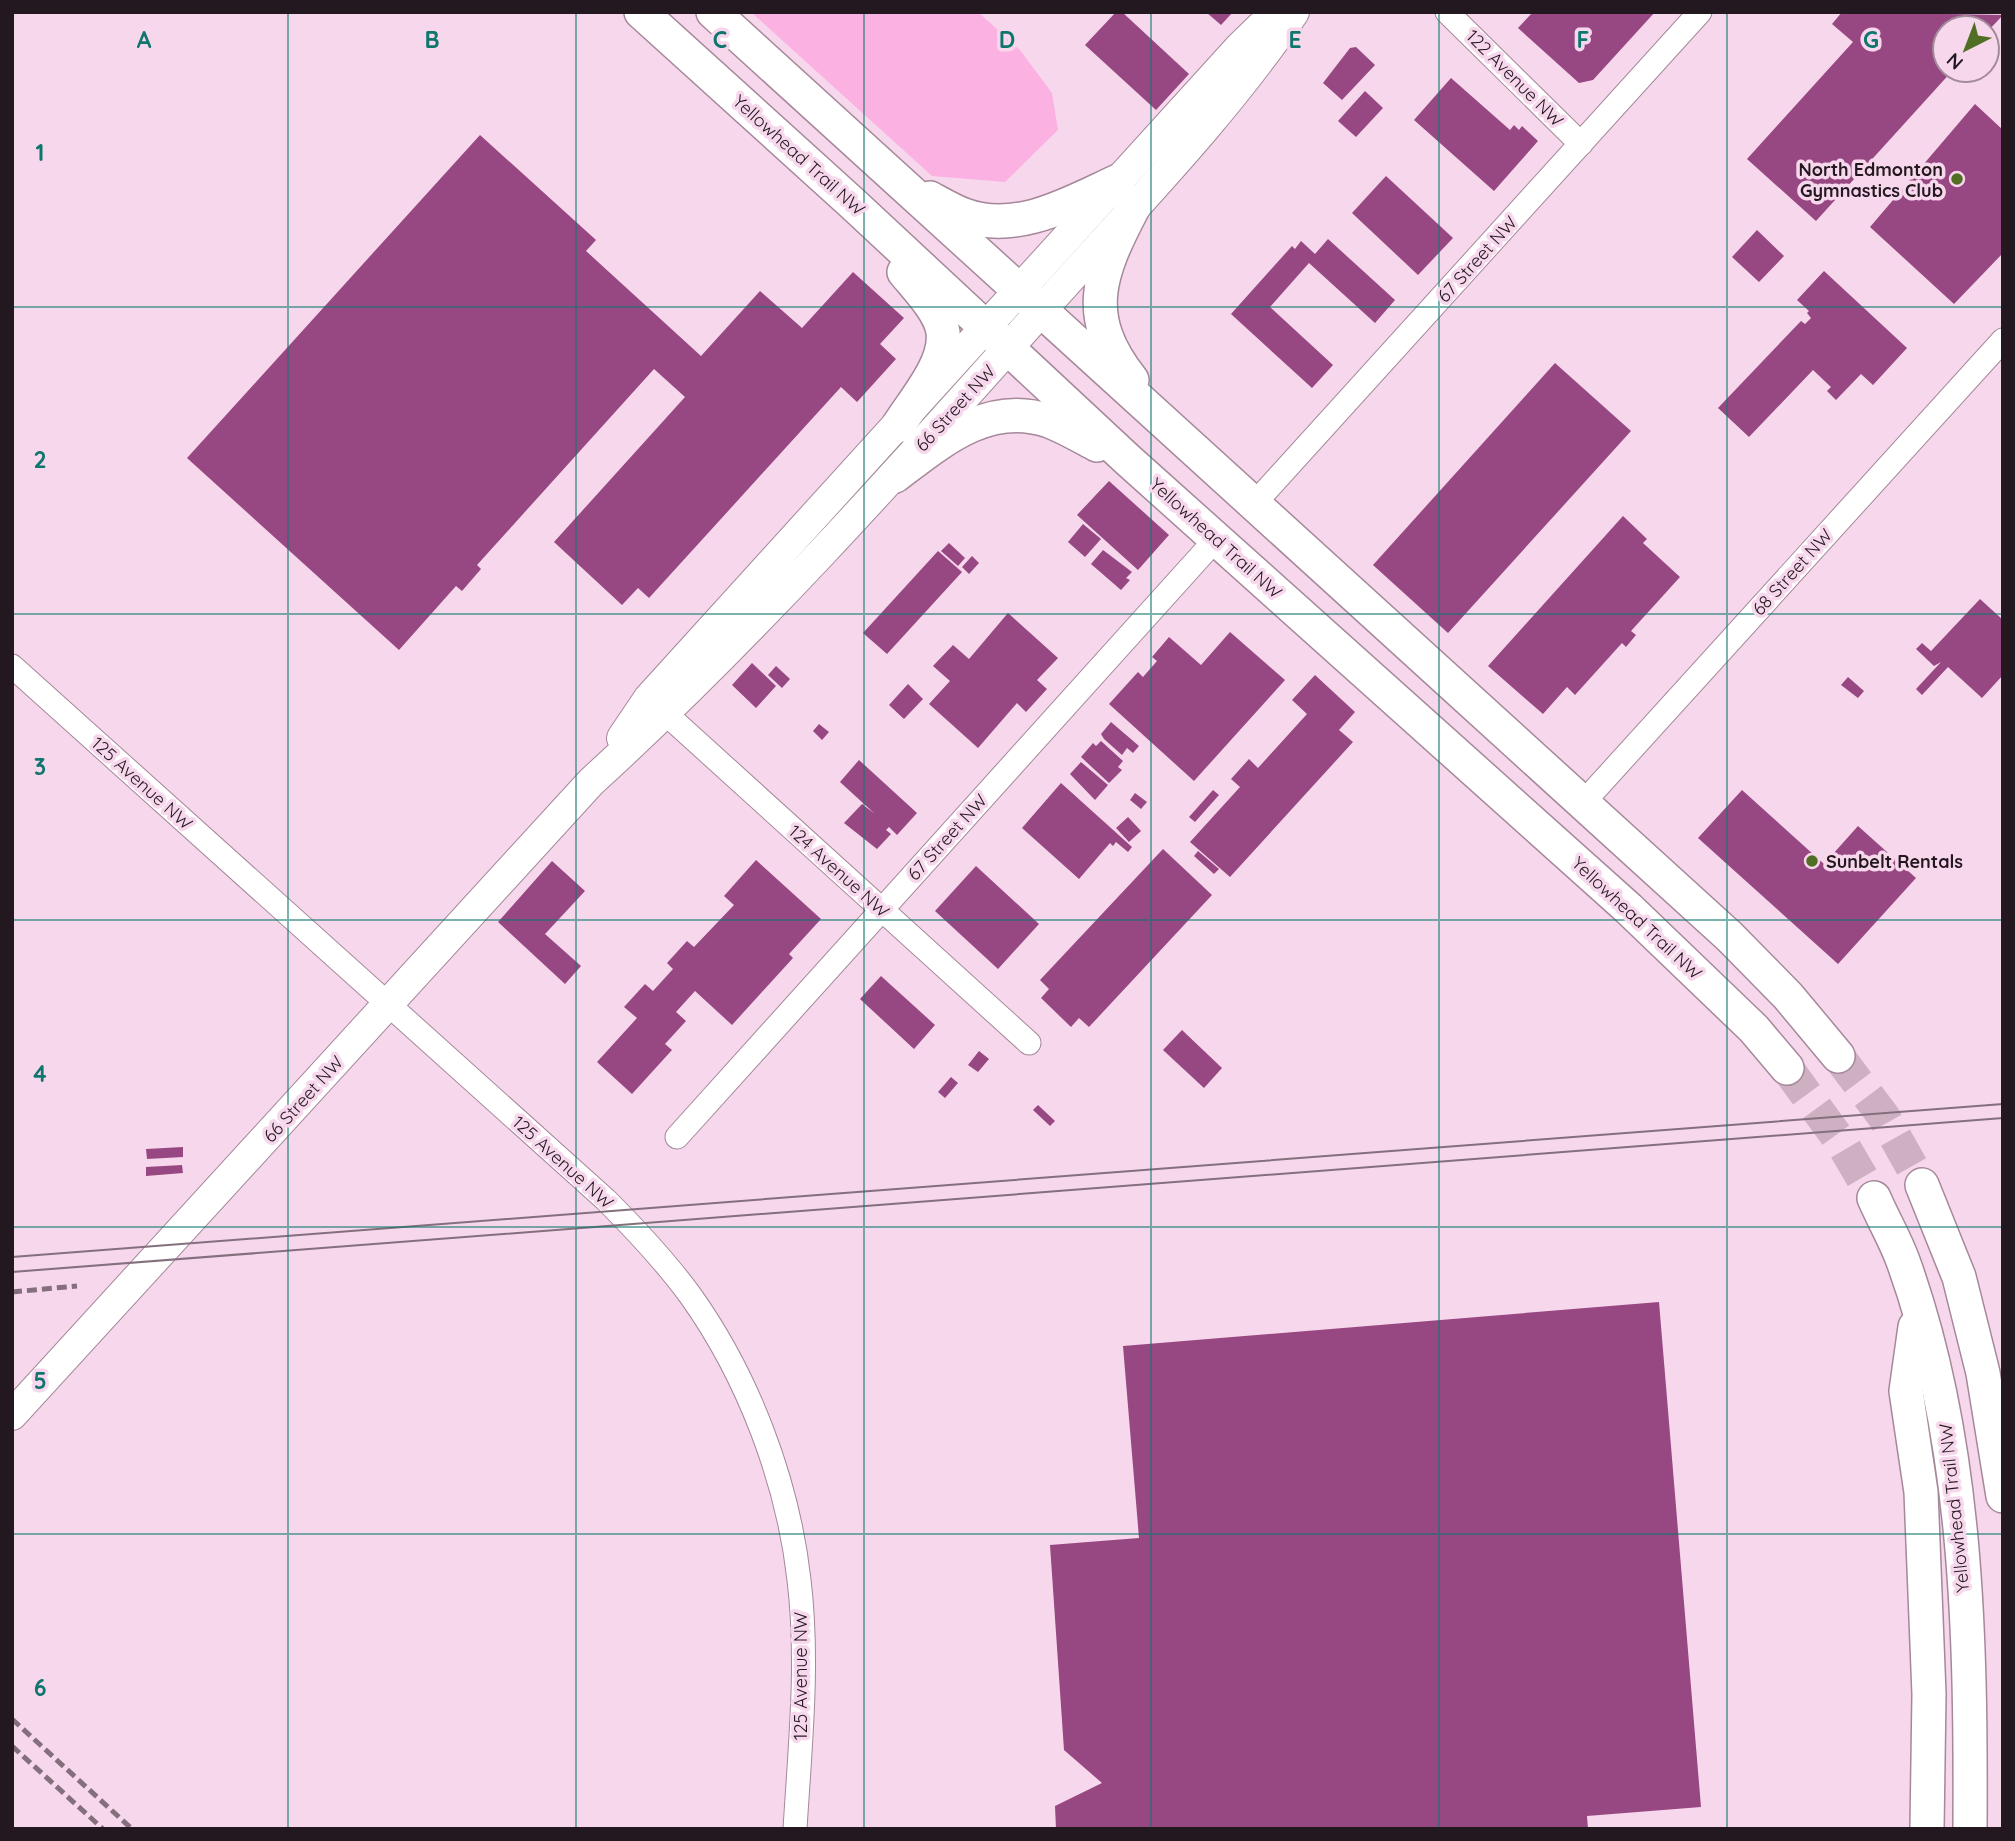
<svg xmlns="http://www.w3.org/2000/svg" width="2015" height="1841" viewBox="0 0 2015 1841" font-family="Quicksand,sans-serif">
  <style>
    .green { fill: #fbb2e3 }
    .building { fill: #974781 }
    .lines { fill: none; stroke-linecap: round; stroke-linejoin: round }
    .highway-tunnel { stroke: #cdb1c3; stroke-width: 33; stroke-dasharray: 33 17; stroke-linecap: butt }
    .minor-casing { stroke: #a5889a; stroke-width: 25 }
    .major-casing { stroke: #a5889a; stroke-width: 32 }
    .highway-casing { stroke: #a5889a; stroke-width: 36 }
    .minor { stroke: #fff; stroke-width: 23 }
    .major { stroke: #fff; stroke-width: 30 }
    .highway { stroke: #fff; stroke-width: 33 }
    .tram { stroke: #846f7d; stroke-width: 2 }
    .rail { stroke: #846f7d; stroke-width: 5; stroke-dasharray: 10 5; stroke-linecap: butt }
    .grid { fill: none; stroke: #0f766e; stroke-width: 2; stroke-opacity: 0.55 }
    .poi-dot { fill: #506f25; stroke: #f7d7ec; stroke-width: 2.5 }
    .labels { text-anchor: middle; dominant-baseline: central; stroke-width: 7; stroke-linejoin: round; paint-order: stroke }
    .street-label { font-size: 18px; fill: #23181f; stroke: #f7d7ec }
    .poi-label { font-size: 18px; font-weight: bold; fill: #23181f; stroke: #f7d7ec; text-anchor: end }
    .grid-label { font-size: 23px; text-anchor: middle; font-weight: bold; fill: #0f766e; stroke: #f7d7ec; stroke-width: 7; stroke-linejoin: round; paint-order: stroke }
  </style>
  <rect width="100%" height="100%" fill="#f7d7ec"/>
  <polygon class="green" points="751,12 978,12 1020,50 1052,93 1058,130 1005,182 932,176"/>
  <g class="building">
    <polygon points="1116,12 1122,12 1189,74 1156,110 1085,45"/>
    <polygon points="1206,12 1233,12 1221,25"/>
    <polygon points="1533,12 1655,12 1593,80 1579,83 1518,28"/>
    <polygon points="1842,12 2003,15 1987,32 1987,28 1945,28 1945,70 1953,70 1816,221 1747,159 1853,42 1832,24"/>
    <polygon points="1356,47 1375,65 1342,100 1323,83 1350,48"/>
    <polygon points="1451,78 1510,130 1514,125 1519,130 1522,126 1538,141 1494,191 1414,120"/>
    <polygon points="1365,91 1383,108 1356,137 1338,121"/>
    <polygon points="1975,104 2003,130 2003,253 1954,304 1870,227"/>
    <polygon points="480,135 596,240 586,251 701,356 760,291 802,328 853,272 904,318 880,344 896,359 857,402 841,387 649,598 638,588 622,605 554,542 685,397 654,369 477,565 481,569 462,591 456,586 399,650 187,458"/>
    <polygon points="1386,176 1453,238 1418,275 1352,213"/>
    <polygon points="1757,230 1784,256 1759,282 1732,257"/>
    <polygon points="1328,239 1395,300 1375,323 1309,263 1270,307 1333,365 1312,388 1231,314 1292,246 1295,249 1301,241 1315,254"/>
    <polygon points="1824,271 1907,348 1873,385 1861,374 1836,400 1827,391 1831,387 1813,370 1749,437 1718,408 1801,321 1805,324 1811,318 1807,313 1809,311 1797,300"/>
    <polygon points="1555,363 1631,431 1448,633 1373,565"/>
    <polygon points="1109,481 1169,535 1138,570 1077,515"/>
    <polygon points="1623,516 1647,539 1643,543 1680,577 1631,631 1636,635 1626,647 1622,643 1575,695 1567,687 1543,714 1488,666"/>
    <polygon points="1083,524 1101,539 1085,557 1068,542"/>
    <polygon points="949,543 965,558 958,566 941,551"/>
    <polygon points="1103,550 1132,572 1126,578 1130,580 1121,590 1091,564"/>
    <polygon points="938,551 962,572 887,654 863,633"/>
    <polygon points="972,556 979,563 969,574 962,567"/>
    <polygon points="1980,599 2003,620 2003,675 1982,698 1948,667 1922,695 1916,689 1941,662 1934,666 1916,649 1922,643 1931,651"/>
    <polygon points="1008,613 1058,658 1037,680 1047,689 1026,712 1017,703 978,748 929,704 950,681 933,666 953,645 969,659"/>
    <polygon points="1230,632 1285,680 1194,781 1109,704 1138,672 1143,677 1157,661 1152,657 1169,637 1201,665"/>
    <polygon points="752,663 776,686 756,708 732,685"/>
    <polygon points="776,666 790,679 782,688 768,675"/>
    <polygon points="1315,675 1355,712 1339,730 1353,742 1230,877 1190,842 1240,787 1231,779 1249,759 1258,768 1307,714 1292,700"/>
    <polygon points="1848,677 1864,691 1858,698 1841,685"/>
    <polygon points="908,684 923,699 904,719 889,705"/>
    <polygon points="1111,722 1139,746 1133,753 1127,748 1122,755 1104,739 1101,734"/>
    <polygon points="819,724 829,732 822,740 813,731"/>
    <polygon points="1101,741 1123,761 1118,767 1122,770 1109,783 1081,757 1093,743 1096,746"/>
    <polygon points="859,760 917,813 897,835 889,827 886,830 891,834 877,849 844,823 862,804 875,814 840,782"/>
    <polygon points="1081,762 1108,785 1095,800 1070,774"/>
    <polygon points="1061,783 1132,847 1128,852 1116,842 1113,846 1110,843 1079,879 1022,828"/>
    <polygon points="1213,790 1219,795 1195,822 1189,817"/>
    <polygon points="1742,790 1824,864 1858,826 1916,878 1838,964 1698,838"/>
    <polygon points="1135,793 1147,802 1141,809 1130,800"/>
    <polygon points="1128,817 1141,831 1129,842 1116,828"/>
    <polygon points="1163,849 1212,895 1089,1027 1079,1018 1071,1027 1041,998 1049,989 1040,980"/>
    <polygon points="1198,851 1219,869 1214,874 1194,856"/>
    <polygon points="756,860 821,919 789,954 793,958 732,1025 695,991 676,1012 686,1021 665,1044 672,1050 632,1094 597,1062 637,1018 624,1007 645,984 653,991 673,969 667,963 687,941 694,947 734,905 724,896"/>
    <polygon points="552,861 585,891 545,934 581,966 565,984 498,922"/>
    <polygon points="976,866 1039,924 998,969 935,911"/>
    <polygon points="881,976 935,1025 914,1049 860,999"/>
    <polygon points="1182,1030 1222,1068 1204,1088 1163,1050"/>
    <polygon points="979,1051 989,1059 978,1072 968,1065"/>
    <polygon points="951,1077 958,1083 945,1098 938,1092"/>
    <polygon points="1038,1105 1055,1121 1050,1126 1033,1110"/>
    <polygon points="183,1147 183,1157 147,1159 146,1149"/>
    <polygon points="182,1165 183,1173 146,1176 146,1167"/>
    <polygon points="1659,1302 1701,1807 1587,1816 1588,1829 1056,1829 1055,1806 1102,1783 1064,1750 1050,1545 1139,1538 1123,1346"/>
  </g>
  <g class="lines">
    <g class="highway-tunnel">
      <polyline points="1838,1056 1884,1117 1922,1185"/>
      <polyline points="1787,1068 1843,1145 1874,1198"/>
    </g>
    <defs>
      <g id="minor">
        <polyline points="1447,12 1581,144"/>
        <polyline points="1254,504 1700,12"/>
        <path d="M 12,666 L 606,1200 C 636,1230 665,1261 690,1295 C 748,1376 788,1481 799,1580 C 809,1662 800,1746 795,1829"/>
        <polyline points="654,703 1029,1043"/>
        <polyline points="1582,804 2003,340"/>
        <polyline points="677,1137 1217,538"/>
      </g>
      <g id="major">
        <polyline points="622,738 649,698 1239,48 1276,12"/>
        <path d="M 12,1415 L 591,782 C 752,635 897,473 1041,311 C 1127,214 1221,120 1294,12"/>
      </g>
      <g id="highway">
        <polyline points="641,12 852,203 1128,460 1628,908 1754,1029 1787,1068"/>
        <polyline points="713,12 1729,936 1788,996 1838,1056"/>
        <path d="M 930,198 C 941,204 953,211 964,215 C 1017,235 1072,202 1118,181"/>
        <path d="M 1132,380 C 1081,316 1099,273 1133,208"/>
        <path d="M 898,426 C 914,400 947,364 943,332 C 940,311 917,288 904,272"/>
        <path d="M 895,476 C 940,442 988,400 1049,421 C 1065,427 1082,437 1097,445"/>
        <polyline points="1922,1185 1959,1277 1983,1373 2003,1496"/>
        <path d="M 1874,1198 C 1883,1219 1895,1239 1903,1261 C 1968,1440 1971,1640 1970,1829"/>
        <polyline points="1915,1327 1906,1391 1921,1492 1929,1694 1927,1829"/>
      </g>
    </defs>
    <use href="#minor" class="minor-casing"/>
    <use href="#major" class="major-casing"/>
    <use href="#highway" class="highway-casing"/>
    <use href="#minor" class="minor"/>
    <use href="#major" class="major"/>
    <use href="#highway" class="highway"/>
    <g class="tram">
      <polyline points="12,1257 2003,1104"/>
      <polyline points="12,1272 2003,1118"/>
    </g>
    <g class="rail">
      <polyline points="12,1292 77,1286"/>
      <polyline points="12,1719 132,1829"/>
      <polyline points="12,1746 103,1829"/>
    </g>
  </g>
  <path class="grid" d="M 288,12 L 288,1829M 576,12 L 576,1829M 864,12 L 864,1829M 1151,12 L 1151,1829M 1439,12 L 1439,1829M 1727,12 L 1727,1829M 12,307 L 2003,307M 12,614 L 2003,614M 12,920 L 2003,920M 12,1227 L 2003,1227M 12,1534 L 2003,1534"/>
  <g class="poi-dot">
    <circle cx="1957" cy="179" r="7"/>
    <circle cx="1812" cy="861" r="7"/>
  </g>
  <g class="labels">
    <g class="street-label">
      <text transform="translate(1515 78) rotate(45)">122 Avenue NW</text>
      <text transform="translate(799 155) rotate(42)">Yellowhead Trail NW</text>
      <text transform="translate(1477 259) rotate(-48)">67 Street NW</text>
      <text transform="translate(955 408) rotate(-48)">66 Street NW</text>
      <text transform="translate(1216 538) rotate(42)">Yellowhead Trail NW</text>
      <text transform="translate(1792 572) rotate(-48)">68 Street NW</text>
      <text transform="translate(142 783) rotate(42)">125 Avenue NW</text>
      <text transform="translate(947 837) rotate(-48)">67 Street NW</text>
      <text transform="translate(839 871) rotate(42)">124 Avenue NW</text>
      <text transform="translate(1637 918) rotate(43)">Yellowhead Trail NW</text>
      <text transform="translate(303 1099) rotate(-48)">66 Street NW</text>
      <text transform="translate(563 1162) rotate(42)">125 Avenue NW</text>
      <text transform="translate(1954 1508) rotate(-96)">Yellowhead Trail NW</text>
      <text transform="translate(800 1676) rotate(-90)">125 Avenue NW</text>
    </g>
    <g class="poi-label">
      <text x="1943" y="169">North Edmonton<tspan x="1943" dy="21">Gymnastics Club</tspan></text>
      <text x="1826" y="861" text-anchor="start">Sunbelt Rentals</text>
    </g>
  </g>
  <g class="grid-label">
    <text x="144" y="48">A</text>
    <text x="432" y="48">B</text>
    <text x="720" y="48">C</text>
    <text x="1007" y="48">D</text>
    <text x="1295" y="48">E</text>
    <text x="1583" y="48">F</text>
    <text x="1871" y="48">G</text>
    <text x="40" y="161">1</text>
    <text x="40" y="468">2</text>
    <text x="40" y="775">3</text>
    <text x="40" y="1082">4</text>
    <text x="40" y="1389">5</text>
    <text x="40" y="1696">6</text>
  </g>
  <rect width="2015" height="1841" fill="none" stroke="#23181f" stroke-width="28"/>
  <g transform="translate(1966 49) rotate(222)"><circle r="33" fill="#f7d7ec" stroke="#a28b9a" stroke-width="2"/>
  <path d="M0-5L12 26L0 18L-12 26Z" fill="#506f25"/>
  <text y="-10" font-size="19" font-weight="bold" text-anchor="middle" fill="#23181f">N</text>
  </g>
</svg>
